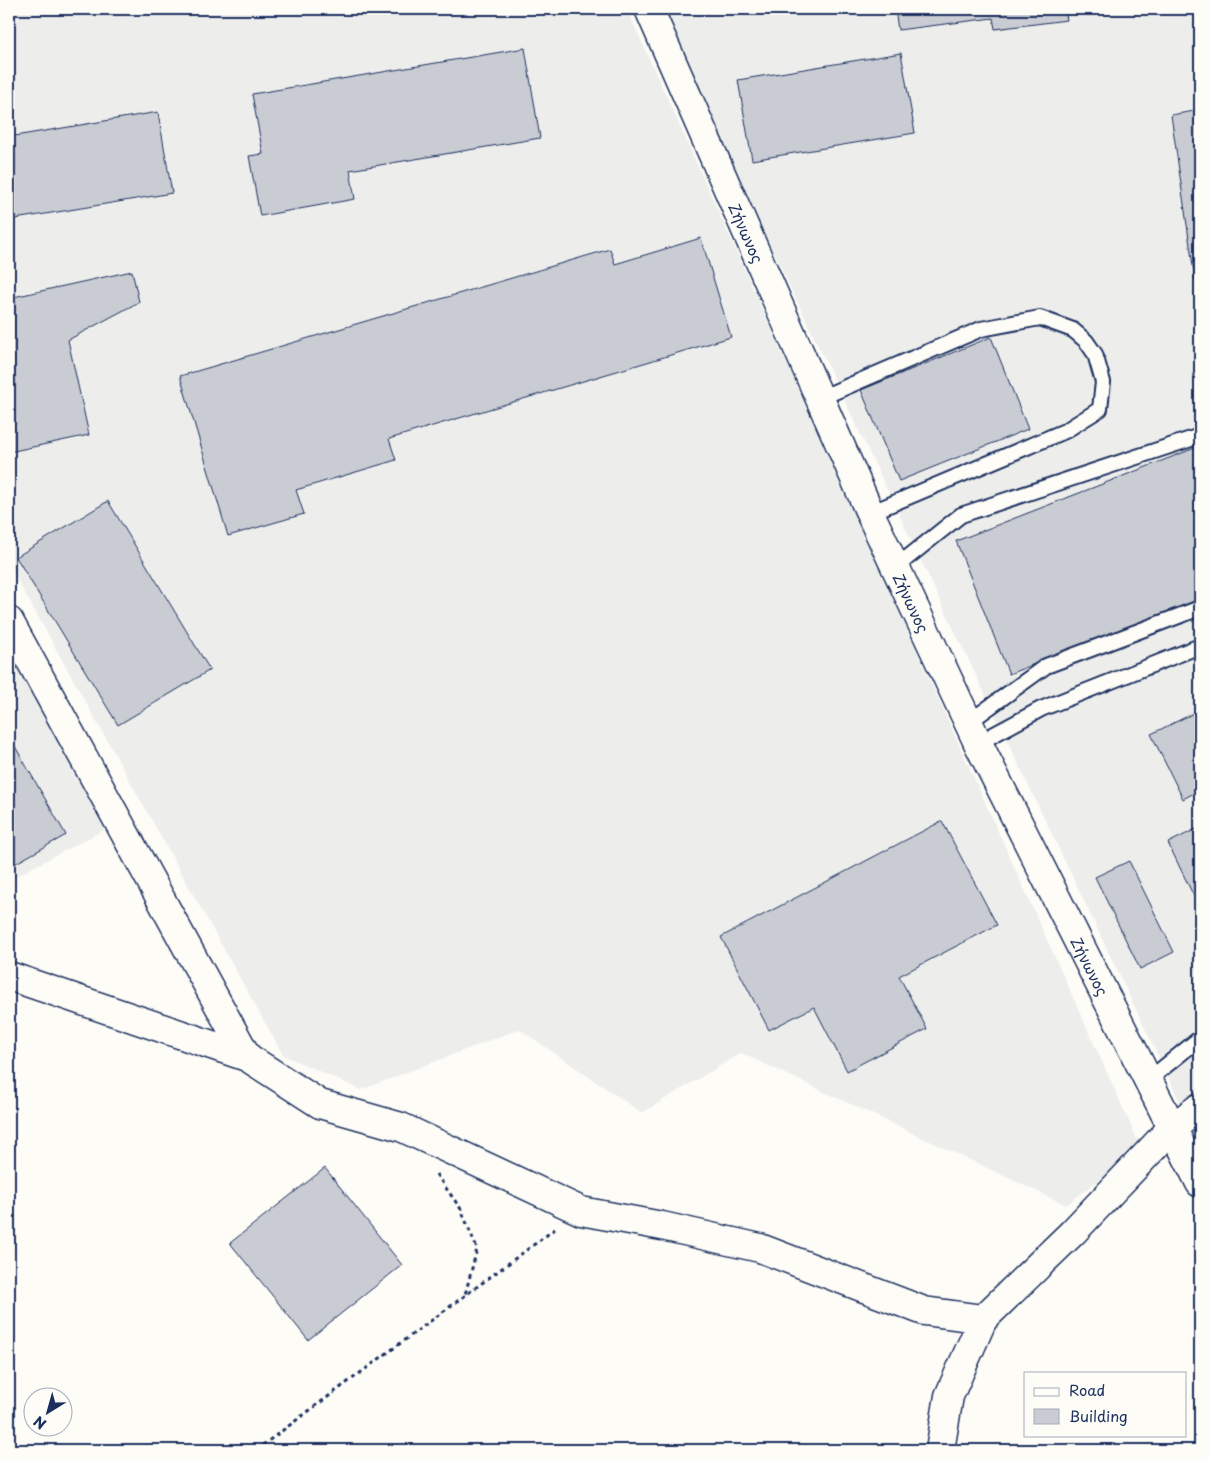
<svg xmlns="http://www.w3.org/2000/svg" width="1209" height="1459" viewBox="0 0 1209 1459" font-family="'Playpen Sans',sans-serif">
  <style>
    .built { fill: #edeeec }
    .building { fill: #c9ccd3; stroke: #1b2f5e }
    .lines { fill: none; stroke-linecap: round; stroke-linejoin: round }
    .lane-casing { stroke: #1b2f5e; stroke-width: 18 }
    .street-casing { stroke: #1b2f5e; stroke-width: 31 }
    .secondary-casing { stroke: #1b2f5e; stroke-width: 31 }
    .path { stroke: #1b2f5e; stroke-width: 3; stroke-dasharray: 4 4; stroke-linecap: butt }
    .lane { stroke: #fdfcf7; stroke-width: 14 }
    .street { stroke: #fdfcf7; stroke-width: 28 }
    .secondary { stroke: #fdfcf7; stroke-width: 28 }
    .labels { text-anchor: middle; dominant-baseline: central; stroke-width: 4; stroke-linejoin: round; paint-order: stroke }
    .street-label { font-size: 15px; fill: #1b2f5e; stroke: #fdfcf7 }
  </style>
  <rect width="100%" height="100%" fill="#fdfcf7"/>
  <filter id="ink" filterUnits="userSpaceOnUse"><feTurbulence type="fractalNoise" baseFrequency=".02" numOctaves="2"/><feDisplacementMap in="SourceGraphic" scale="10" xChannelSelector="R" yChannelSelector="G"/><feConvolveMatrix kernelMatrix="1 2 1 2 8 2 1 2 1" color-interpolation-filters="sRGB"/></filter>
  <g filter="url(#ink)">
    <g class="built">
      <polygon points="9,9 627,9 1141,1148 1066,1205 741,1053 642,1113 519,1029 361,1090 283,1055 9,565"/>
      <polygon points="657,9 1200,9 1200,1095 1183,1108"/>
      <polygon points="9,643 109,827 9,880"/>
    </g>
    <g class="building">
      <polygon points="895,9 1065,9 1067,20 995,29 993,18 898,30"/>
      <polygon points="525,48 540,138 350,170 355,199 260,216 249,156 263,154 252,94"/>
      <polygon points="901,53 915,133 752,160 738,80"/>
      <polygon points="1200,110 1200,279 1195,280 1171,115"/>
      <polygon points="158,112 172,193 9,220 9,137"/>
      <polygon points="701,238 731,337 389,439 396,460 296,490 304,514 228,536 180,376 610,249 615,264"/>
      <polygon points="132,271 139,302 68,340 89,435 9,452 9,298"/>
      <polygon points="991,337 1028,429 899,481 861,390"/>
      <polygon points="1200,446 1200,599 1009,674 956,541"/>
      <polygon points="108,501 210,670 118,725 16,557"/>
      <polygon points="1200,710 1200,790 1183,799 1151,734"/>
      <polygon points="9,736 66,835 9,867"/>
      <polygon points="942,821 997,925 899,976 927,1029 847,1071 814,1007 769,1030 721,937"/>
      <polygon points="1200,827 1200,909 1168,843"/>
      <polygon points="1129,861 1174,952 1140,969 1095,877"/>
      <polygon points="325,1168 402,1265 308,1340 230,1243"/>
    </g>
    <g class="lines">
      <defs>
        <g id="lane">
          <polyline points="818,399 981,329 1040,318 1073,330 1086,341 1095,354 1103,382 1100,409 1065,431 870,513"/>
          <polyline points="897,566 961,515 1200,436"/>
          <polyline points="969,722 1046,666 1200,608"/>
          <polyline points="978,743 1041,709 1200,646"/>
          <polyline points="1147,1081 1200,1038"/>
        </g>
        <g id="street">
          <polyline points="9,621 247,1057"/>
          <polyline points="9,976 247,1057 320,1104 401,1127 581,1211 662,1226 760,1248 924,1311 983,1319 1072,1233 1172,1128 1200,1107"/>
          <polyline points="940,1450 949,1396 983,1319"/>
        </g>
        <g id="secondary">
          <path id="s1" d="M 649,9 L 870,513 L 978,743 L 1200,1183"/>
        </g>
      </defs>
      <use href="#lane" class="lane-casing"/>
      <use href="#street" class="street-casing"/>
      <use href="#secondary" class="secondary-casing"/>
      <g class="path">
        <polyline points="436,1174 461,1209 477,1249 465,1295"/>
        <polyline points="256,1450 555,1229"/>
      </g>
      <use href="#lane" class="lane"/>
      <use href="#street" class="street"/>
      <use href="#secondary" class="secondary"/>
    </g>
  </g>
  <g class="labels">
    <g class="street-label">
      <text stroke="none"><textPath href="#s1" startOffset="244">Ζήνωνος</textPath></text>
      <text stroke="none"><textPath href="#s1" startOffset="649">Ζήνωνος</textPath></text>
      <text stroke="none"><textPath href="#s1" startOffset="1054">Ζήνωνος</textPath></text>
    </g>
  </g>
  <rect width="1209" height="1459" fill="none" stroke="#fdfcf7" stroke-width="30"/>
  <rect x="15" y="15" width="1179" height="1429" fill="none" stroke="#1b2f5e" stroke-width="2" filter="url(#ink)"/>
  <rect x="1024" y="1372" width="162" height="65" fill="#fdfcf7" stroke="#a3aaba"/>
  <rect x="1034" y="1388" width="25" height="8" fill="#fdfcf7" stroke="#a3aaba"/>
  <text x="1069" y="1396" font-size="15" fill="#1b2f5e">Road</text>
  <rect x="1034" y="1409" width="25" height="15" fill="#c9ccd3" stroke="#a3aaba"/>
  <text x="1069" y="1422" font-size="15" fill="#1b2f5e">Building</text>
  <g transform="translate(48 1412) rotate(217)"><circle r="24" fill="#fdfcf7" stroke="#a3aaba"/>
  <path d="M0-4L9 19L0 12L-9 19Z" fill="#1b2f5e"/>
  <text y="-8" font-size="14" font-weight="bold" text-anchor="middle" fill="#1b2f5e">N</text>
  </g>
</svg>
